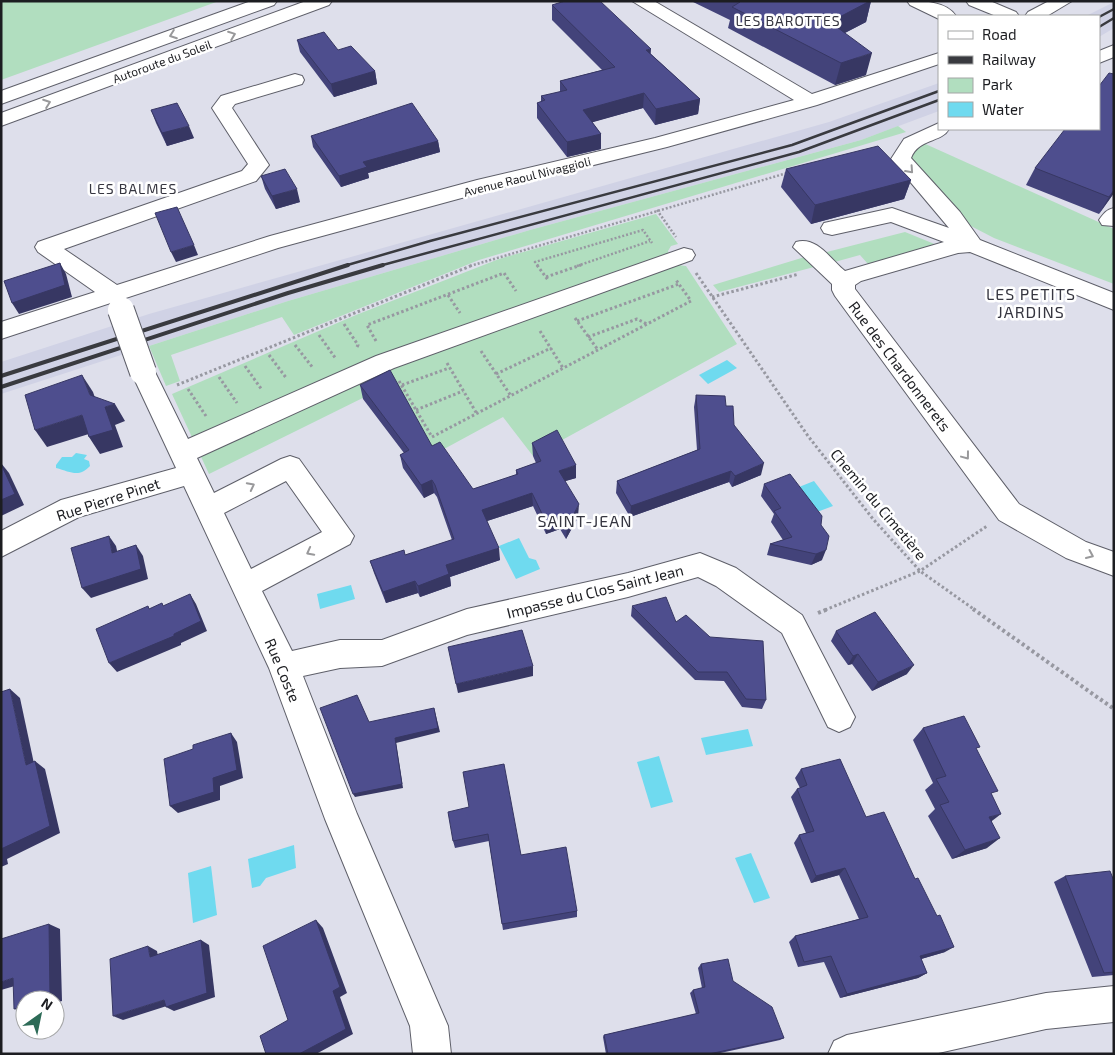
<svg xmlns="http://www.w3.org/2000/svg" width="1115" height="1055" viewBox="0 0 1115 1055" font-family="'Exo 2',sans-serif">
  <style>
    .built { fill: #d0d2e5 }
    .green { fill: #b1debf }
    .water { fill: #6fdaef }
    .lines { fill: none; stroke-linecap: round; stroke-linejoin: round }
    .minor-casing { stroke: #5e5f69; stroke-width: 2 }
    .highway-casing { stroke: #5e5f69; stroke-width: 2 }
    .path-far2 { stroke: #9798a1; stroke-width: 2.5; stroke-dasharray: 2 2; stroke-linecap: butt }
    .path-far1 { stroke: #9798a1; stroke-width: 3; stroke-dasharray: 2.5 2.5; stroke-linecap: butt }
    .path { stroke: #9798a1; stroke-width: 4; stroke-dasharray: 3 3; stroke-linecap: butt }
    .minor { fill: #fff; fill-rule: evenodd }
    .highway { fill: #fff; fill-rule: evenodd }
    .rail-far1 { stroke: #393a3f; stroke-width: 2.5 }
    .rail { stroke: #393a3f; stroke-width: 4 }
    .minor-bridge-casing { stroke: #5e5f69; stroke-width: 28; stroke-linecap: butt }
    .minor-bridge { stroke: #fff; stroke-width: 26 }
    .wall { fill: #43437a }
    .shaded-wall { fill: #373763 }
    .building { fill: #4e4e8e; stroke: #373763 }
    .oneway { stroke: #99999b }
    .labels { text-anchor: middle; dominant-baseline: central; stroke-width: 5; stroke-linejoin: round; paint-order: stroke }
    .far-street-label { font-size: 12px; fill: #1c1d21; stroke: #fff }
    .far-neighbourhood-label { font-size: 14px; letter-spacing: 1px; fill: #363640; stroke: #fff }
    .street-label { font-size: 15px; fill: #1c1d21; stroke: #fff }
    .neighbourhood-label { font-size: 16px; letter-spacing: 1px; fill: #363640; stroke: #fff }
  </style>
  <rect width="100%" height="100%" fill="#dedfeb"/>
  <g class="built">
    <polygon points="1114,2 1114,28 1099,37 1099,16 1086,16"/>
    <polygon points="939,83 939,111 861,140 530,230 288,301 1,394 1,362 149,314 829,122"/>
  </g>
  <g class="green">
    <polygon points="1,1 219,1 1,80"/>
    <polygon points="898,126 906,132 479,260 294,335 282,317 171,355 180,381 166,386 149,346 288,301 530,230 861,140"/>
    <polygon points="921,142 1114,229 1114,284 994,238 967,224 910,159"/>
    <path d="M 656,214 L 678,244 L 671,246 L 668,251 C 670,260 677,266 686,266 L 737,344 L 533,456 L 503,417 L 433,455 L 393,383 L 209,474 L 172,394 L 356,315 L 499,259 Z"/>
    <polygon points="905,232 937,245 868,264 860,255 831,263 823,253"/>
    <polygon points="808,256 814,267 719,292 713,285"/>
  </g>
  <g class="water">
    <polygon points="727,360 737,368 708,384 699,375"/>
    <path d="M 76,453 L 87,455 L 84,459 L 89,461 L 90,466 C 79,478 71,472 56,468 L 56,465 L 62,457 L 72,457 Z"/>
    <polygon points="814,481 833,506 817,512 799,487"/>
    <polygon points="519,538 529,558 536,560 540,569 516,579 499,546"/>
    <polygon points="351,585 355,599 320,609 317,594"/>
    <polygon points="748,729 753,746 706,755 701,738"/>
    <polygon points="659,756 673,802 651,808 637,762"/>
    <polygon points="294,845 296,868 266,878 260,886 252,888 248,859"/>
    <polygon points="751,853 770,898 754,903 735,858"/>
    <polygon points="211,866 217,915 193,923 188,873"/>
  </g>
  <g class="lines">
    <defs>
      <g id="minor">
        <polygon points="632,1 654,1 812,94 939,53 939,64 817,105 667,147 480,193 278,248 1,339 1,322 95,292 38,252 35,247 38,242 242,171 248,164 212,108 221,96 295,74 302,76 304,80 302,84 235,104 232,108 269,165 256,181 64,249 117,285 270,236 477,180 655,138 794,100"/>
        <path d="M 907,1 C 923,1 946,1 956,16 L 939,16 L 939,19 L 910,5 Z"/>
        <polygon points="966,1 990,1 1016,12 1019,16 996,16 969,5"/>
        <polygon points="1049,1 1072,1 1047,16 1025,16 1028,12"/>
        <polygon points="1114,45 1114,57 1099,63 1099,51"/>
        <path d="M 939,123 L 939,129 L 949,129 C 941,143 919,138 911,158 L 960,212 L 980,240 L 1114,293 L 1114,310 L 970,252 L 958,253 L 861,281 L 855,285 L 855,289 L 1019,504 L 1086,542 L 1114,552 L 1114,576 L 1066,558 L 999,520 L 835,296 L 832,290 L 832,284 L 793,247 L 796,242 C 817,236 830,259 845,271 L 944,242 L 891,222 L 832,235 L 824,233 L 821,228 L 824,223 L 892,208 L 949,228 L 891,159 L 904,139 Z"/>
        <path d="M 1114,208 L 1114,226 L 1102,225 L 1099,220 C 1104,213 1106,210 1114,208 Z"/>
        <path d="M 684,248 L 692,250 L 695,255 L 692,260 L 394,368 L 197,458 L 214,493 L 281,459 L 290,456 L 299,459 L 354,536 L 350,544 L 262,591 L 292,651 L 340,640 L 382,640 L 467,609 L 628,573 L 700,553 L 736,568 L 802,615 L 855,717 L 850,727 L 839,732 L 828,727 L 782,633 L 716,586 L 698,577 L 628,597 L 467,635 L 382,666 L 340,668 L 303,676 L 357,814 L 448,1026 L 451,1054 L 413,1054 L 410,1026 L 325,819 L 269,668 L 184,486 L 79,517 L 1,557 L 1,531 L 61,500 L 176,468 L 131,372 L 134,366 L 143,363 L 152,366 L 188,439 L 376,356 ZM 286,481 L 322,532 L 251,569 L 224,513 Z"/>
        <polygon points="1114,986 1114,1022 1046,1029 934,1054 828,1054 834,1041 847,1035 1046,993"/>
      </g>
      <g id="highway">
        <polygon points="251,1 277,1 274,5 1,104 1,91"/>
        <polygon points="306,1 332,1 329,5 1,126 1,113"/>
      </g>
    </defs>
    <use href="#minor" class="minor-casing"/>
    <use href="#highway" class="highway-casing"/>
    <g class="path-far2">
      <polyline points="657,210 676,237"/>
      <polyline points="470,266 787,173"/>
      <polyline points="538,266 535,262 643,230 652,243"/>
      <polyline points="577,266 650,241"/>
    </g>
    <g class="path-far1">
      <polyline points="537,265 548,280"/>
      <polyline points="696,273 808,436 873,519 920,571 975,610"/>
      <polyline points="546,277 581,265"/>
      <polyline points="448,295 460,313"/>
      <polyline points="712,297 799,274"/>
      <polyline points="575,318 598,350"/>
      <polyline points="577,321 679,284"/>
      <polyline points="344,324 358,345 356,349"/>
      <polyline points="540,331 563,368"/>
      <polyline points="319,335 336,359"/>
      <polyline points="588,337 637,319 647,324"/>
      <polyline points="376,341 367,325 504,273 516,291"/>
      <polyline points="295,345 313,368"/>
      <polyline points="481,351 511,396"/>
      <polyline points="269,355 287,379"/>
      <polyline points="447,363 477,414"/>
      <polyline points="245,366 262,390"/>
      <polyline points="496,374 551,348"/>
      <polyline points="219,377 237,403"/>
      <polyline points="399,381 432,437 691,301 676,280"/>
      <polyline points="177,385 473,265"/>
      <polyline points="402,385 449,368"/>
      <polyline points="188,389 206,416"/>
      <polyline points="416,410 463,391"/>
      <polyline points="825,610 920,571 987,526"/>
    </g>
    <g class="path">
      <polyline points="973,609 1114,709"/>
      <polyline points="818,613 828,609"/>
    </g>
    <use href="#minor" class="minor"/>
    <use href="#highway" class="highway"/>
    <g class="rail-far1">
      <polyline points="1099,17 1114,9"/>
      <polyline points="1099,27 1114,18"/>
      <polyline points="344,266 430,241 792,145 939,91"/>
      <polyline points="379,266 799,152 939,100"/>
    </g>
    <g class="rail">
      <polyline points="1,376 348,265"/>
      <polyline points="1,387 288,293 383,265"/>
    </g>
    <defs>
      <polyline id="minor-bridge" points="121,310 143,372"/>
    </defs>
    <use href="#minor-bridge" class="minor-bridge-casing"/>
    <use href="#minor-bridge" class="minor-bridge"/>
  </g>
  <g class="wall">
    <polygon points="691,1 871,1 866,22 845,33 866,75 835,85 728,28 730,20"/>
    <polygon points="552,5 651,54 700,99 698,114 655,125 643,108 592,122 601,134 601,149 567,157 537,118 537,103 541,102 541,96 560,92 560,81 602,70 552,20"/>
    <polygon points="297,40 375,71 377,84 334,97 300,52"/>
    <polygon points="1114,74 1114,193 1099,214 1026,185 1035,168"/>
    <polygon points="151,110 194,138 167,146 156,123"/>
    <polygon points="311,136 438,141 440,152 368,173 369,178 341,187 313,147"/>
    <polygon points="786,169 911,180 904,199 811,224 781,187"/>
    <polygon points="261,176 300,202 276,209 265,189"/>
    <polygon points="360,385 432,446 473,489 516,475 516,470 536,463 533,456 532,443 576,478 565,481 578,517 566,539 560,529 546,534 533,506 487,521 500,560 450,577 451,586 420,597 418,593 386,603 374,573 370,561 405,555 452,540 437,497 434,493 424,498 403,468 400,455 404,453 363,399"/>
    <polygon points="696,395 726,406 734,425 761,475 732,487 729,482 630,517 616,493 617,481 697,450 694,407"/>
    <polygon points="764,484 821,525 822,560 811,565 767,555 770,544 783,540 771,522 774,514 761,496"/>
    <polygon points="632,606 676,622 766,700 762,709 742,707 724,681 695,680 631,616"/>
    <polygon points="836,631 907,674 872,691 852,664 848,665 831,641"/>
    <polygon points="923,728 977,750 992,796 992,822 987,848 952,859 928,816 935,809 925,790 933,783 913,740"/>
    <polygon points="801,769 866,817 945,952 921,959 927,973 918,978 840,998 824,962 798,967 789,942 795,936 859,919 839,875 811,883 794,843 799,835 806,833 791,797 797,789 800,788 795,778"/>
    <polygon points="469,807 521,855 577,911 577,917 503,930 489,841 455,848 453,841"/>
    <polygon points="1065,876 1114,881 1114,975 1092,977 1054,882"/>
    <polygon points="701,964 733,981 784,1038 780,1040 716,1054 606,1054 603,1037 604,1035 696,1014 690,993 693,990 702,988 698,968"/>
  </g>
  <g class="shaded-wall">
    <polygon points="870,1 871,1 866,22 825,43 830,22"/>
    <polygon points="651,49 650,64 646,50"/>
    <polygon points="872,53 866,75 835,85 841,63"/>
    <polygon points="375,71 377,84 334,97 331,84"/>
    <polygon points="644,93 643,108 583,125 583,110"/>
    <polygon points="700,99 698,114 655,125 656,109"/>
    <polygon points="189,126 194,138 167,146 162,133"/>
    <polygon points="601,134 601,149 567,157 567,142"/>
    <polygon points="438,141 440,152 368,173 369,178 341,187 339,176 363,162"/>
    <polygon points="911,180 904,199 811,224 815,205"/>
    <polygon points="297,189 300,202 276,209 272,196"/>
    <polygon points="1114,190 1114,193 1099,214 1109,197"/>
    <polygon points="194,245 198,255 176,262 171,252"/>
    <polygon points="60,263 66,274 72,297 19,314 12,303"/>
    <polygon points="82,375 93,392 100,412 90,395"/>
    <polygon points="115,404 125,421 115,425 123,447 100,454 89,437 105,407"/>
    <polygon points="82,415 92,433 47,447 35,430"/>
    <polygon points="1,463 9,473 24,505 1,516"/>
    <polygon points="764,463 761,475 732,487 735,476"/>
    <polygon points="576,465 576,478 559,483 559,471"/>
    <polygon points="731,471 729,482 630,517 631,506"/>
    <polygon points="432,480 434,493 424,498 421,485"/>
    <polygon points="532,493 533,506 484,522 482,510"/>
    <polygon points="579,504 578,517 566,539 567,527"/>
    <polygon points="560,517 560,529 546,534 546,522"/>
    <polygon points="109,536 116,546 120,564 112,553"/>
    <polygon points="136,545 143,556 148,579 91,598 82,588"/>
    <polygon points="499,548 500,560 450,577 451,586 420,597 418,586 446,565"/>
    <polygon points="826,550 822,560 811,565 816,554"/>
    <polygon points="415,581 418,593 386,603 383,592"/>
    <polygon points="190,594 196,604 207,631 181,643 181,645 117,672 109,663 174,634"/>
    <polygon points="858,654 852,664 848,665 853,656"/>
    <polygon points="914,665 907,674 872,691 878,682"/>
    <polygon points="533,666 533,676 458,693 456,684"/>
    <polygon points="10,689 20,698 36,773 26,765"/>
    <polygon points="434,708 440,732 396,743 403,788 355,797 353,794 395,738"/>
    <polygon points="231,733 237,742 243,778 220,786 220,800 178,813 170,806 213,778"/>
    <polygon points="35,761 45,769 60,833 7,859 8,864 1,867 1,849"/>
    <polygon points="1001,814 988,824 989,817"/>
    <polygon points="1000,838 987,848 952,859 965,850"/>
    <polygon points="845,868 839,875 811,883 816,876"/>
    <polygon points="316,920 323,928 347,993 340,997 353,1034 316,1054 299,1054 333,991"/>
    <polygon points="49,924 60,929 62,1001 55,1003 55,1000 41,1000"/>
    <polygon points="201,940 209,945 215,997 174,1011 166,1007"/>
    <polygon points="148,946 157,951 159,962 150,957"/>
    <polygon points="954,947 945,952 911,962 920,956"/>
    <polygon points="927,973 918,978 840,998 847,994"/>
    <polygon points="13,978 25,983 1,990 1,982"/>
    <polygon points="164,1000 173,1004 123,1020 113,1016"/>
    <polygon points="25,1005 25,1012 14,1009"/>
  </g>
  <g class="building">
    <polygon points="565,1 600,1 651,49 646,50 700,99 656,109 644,93 583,110 601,134 567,142 537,103 545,100 541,96 567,90 560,81 615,67 552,5"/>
    <polygon points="738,1 870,1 830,22 872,53 841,63 732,7 740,2"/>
    <polygon points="324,32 338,50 351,46 375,71 331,84 297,40"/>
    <polygon points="1109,73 1114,74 1114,190 1109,197 1035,168 1065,129 1099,129 1099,86"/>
    <polygon points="177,103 189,126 162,133 151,110"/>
    <polygon points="412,103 438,141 363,162 367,167 339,176 311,136"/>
    <polygon points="878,146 911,180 815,205 786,169"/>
    <polygon points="285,169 297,189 272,196 261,176"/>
    <polygon points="177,207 194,245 171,252 155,213"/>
    <polygon points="60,263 65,285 12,303 4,281"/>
    <polygon points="390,370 432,446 440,442 473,489 518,474 516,470 541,461 532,443 557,430 576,465 559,471 579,504 567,527 560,517 546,522 532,493 482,510 499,548 446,565 449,574 418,586 415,581 383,592 370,561 404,550 405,555 454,539 435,485 432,480 421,485 400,455 409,450 360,385"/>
    <polygon points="82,375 90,395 115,404 105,407 113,430 89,437 82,415 35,430 25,395"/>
    <polygon points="696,395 725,396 726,406 733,406 734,425 764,463 735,476 731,471 631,506 617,481 700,449"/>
    <polygon points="1,464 15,494 1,500"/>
    <polygon points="790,474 822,516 821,525 829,536 826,550 816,554 770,544 792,537 774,511 781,508 764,484"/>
    <polygon points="109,536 112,553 136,545 141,569 82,588 71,548"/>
    <polygon points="190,594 201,621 174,634 174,636 109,663 96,629 148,606 149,609 162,603 163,606"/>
    <polygon points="666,597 676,622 686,615 710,637 763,641 766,700 746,699 727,672 698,672 632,606"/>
    <polygon points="875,612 914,665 878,682 858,654 853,656 836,631"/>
    <polygon points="522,630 533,666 456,684 448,647"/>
    <polygon points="10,689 26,765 35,761 50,826 1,849 1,692"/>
    <polygon points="357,695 369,722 434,708 438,728 395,738 402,784 353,794 320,708"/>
    <polygon points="964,716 980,747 976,748 998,791 991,793 1001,814 989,817 1000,838 965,850 940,805 949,802 936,779 946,776 923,728"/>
    <polygon points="231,733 237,770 213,778 214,792 170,806 164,759 193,749 193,745"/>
    <polygon points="840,759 866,817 884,812 915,879 918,878 937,916 940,915 954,947 920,956 927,973 847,994 831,956 804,962 795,936 868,917 845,868 816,876 799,835 814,831 797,789 807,785 801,769"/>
    <polygon points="504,764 521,855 566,847 577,911 502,924 488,834 453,841 448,812 469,807 463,772"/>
    <polygon points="1110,871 1114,881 1114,972 1104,973 1065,876"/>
    <polygon points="316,920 340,987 333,991 346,1029 299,1054 266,1054 260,1036 288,1020 263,946"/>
    <polygon points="49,924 50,997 41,1000 25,1000 25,1005 14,1009 13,978 1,982 1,939"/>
    <polygon points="201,940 207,993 166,1007 164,1000 113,1016 110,959 148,946 150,957"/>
    <polygon points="728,959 733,981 772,1007 784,1038 709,1054 608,1054 604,1035 699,1013 693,990 705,987 701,964"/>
  </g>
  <defs><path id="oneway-chevron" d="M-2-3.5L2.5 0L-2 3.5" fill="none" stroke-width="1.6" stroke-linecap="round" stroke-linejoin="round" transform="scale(1.25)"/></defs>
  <g class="oneway">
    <use href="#oneway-chevron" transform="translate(173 35) rotate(160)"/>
    <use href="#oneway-chevron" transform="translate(232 35) rotate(-21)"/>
    <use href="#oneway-chevron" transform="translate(47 103) rotate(-20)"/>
    <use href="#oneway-chevron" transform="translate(910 170) rotate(48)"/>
    <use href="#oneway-chevron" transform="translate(966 456) rotate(53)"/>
    <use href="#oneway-chevron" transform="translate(251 486) rotate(-27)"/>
    <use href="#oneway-chevron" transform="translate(310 552) rotate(152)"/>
    <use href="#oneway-chevron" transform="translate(1090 555) rotate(24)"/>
  </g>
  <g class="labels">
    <g class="far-street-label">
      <text transform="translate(162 61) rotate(-20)">Autoroute du Soleil</text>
      <text transform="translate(527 176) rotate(-14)">Avenue Raoul Nivaggioli</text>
    </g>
    <g class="far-neighbourhood-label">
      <text x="788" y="20">LES BAROTTES</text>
      <text x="133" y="188">LES BALMES</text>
    </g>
    <g class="street-label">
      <text transform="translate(900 366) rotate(53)">Rue des Chardonnerets</text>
      <text transform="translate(108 499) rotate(-18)">Rue Pierre Pinet</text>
      <text transform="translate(879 504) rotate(50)">Chemin du Cimetière</text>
      <text transform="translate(595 591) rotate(-14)">Impasse du Clos Saint Jean</text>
      <text transform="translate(283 670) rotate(67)">Rue Coste</text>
    </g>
    <g class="neighbourhood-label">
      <text x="1031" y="293">LES PETITS<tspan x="1031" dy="18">JARDINS</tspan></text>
      <text x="585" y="520">SAINT-JEAN</text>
    </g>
  </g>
  <rect width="1115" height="1055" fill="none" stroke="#1c1d21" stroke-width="5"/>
  <rect x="938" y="15" width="162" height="115" fill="#ffffff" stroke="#a4a5a6"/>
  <rect x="948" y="31" width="25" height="8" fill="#ffffff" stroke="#a4a5a6"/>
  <text x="982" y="40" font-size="15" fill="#1c1d21">Road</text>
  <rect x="948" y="56" width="25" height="8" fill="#393a3f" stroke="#a4a5a6"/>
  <text x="982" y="65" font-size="15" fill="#1c1d21">Railway</text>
  <rect x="948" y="78" width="25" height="15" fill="#b1debf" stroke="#a4a5a6"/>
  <text x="982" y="90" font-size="15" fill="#1c1d21">Park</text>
  <rect x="948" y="102" width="25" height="15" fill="#6fdaef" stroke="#a4a5a6"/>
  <text x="982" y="115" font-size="15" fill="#1c1d21">Water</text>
  <g transform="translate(40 1015) rotate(33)"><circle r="24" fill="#ffffff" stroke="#a4a5a6"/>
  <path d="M0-4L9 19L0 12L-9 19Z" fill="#2d6b57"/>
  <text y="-8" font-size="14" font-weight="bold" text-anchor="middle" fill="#1c1d21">N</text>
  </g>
</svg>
